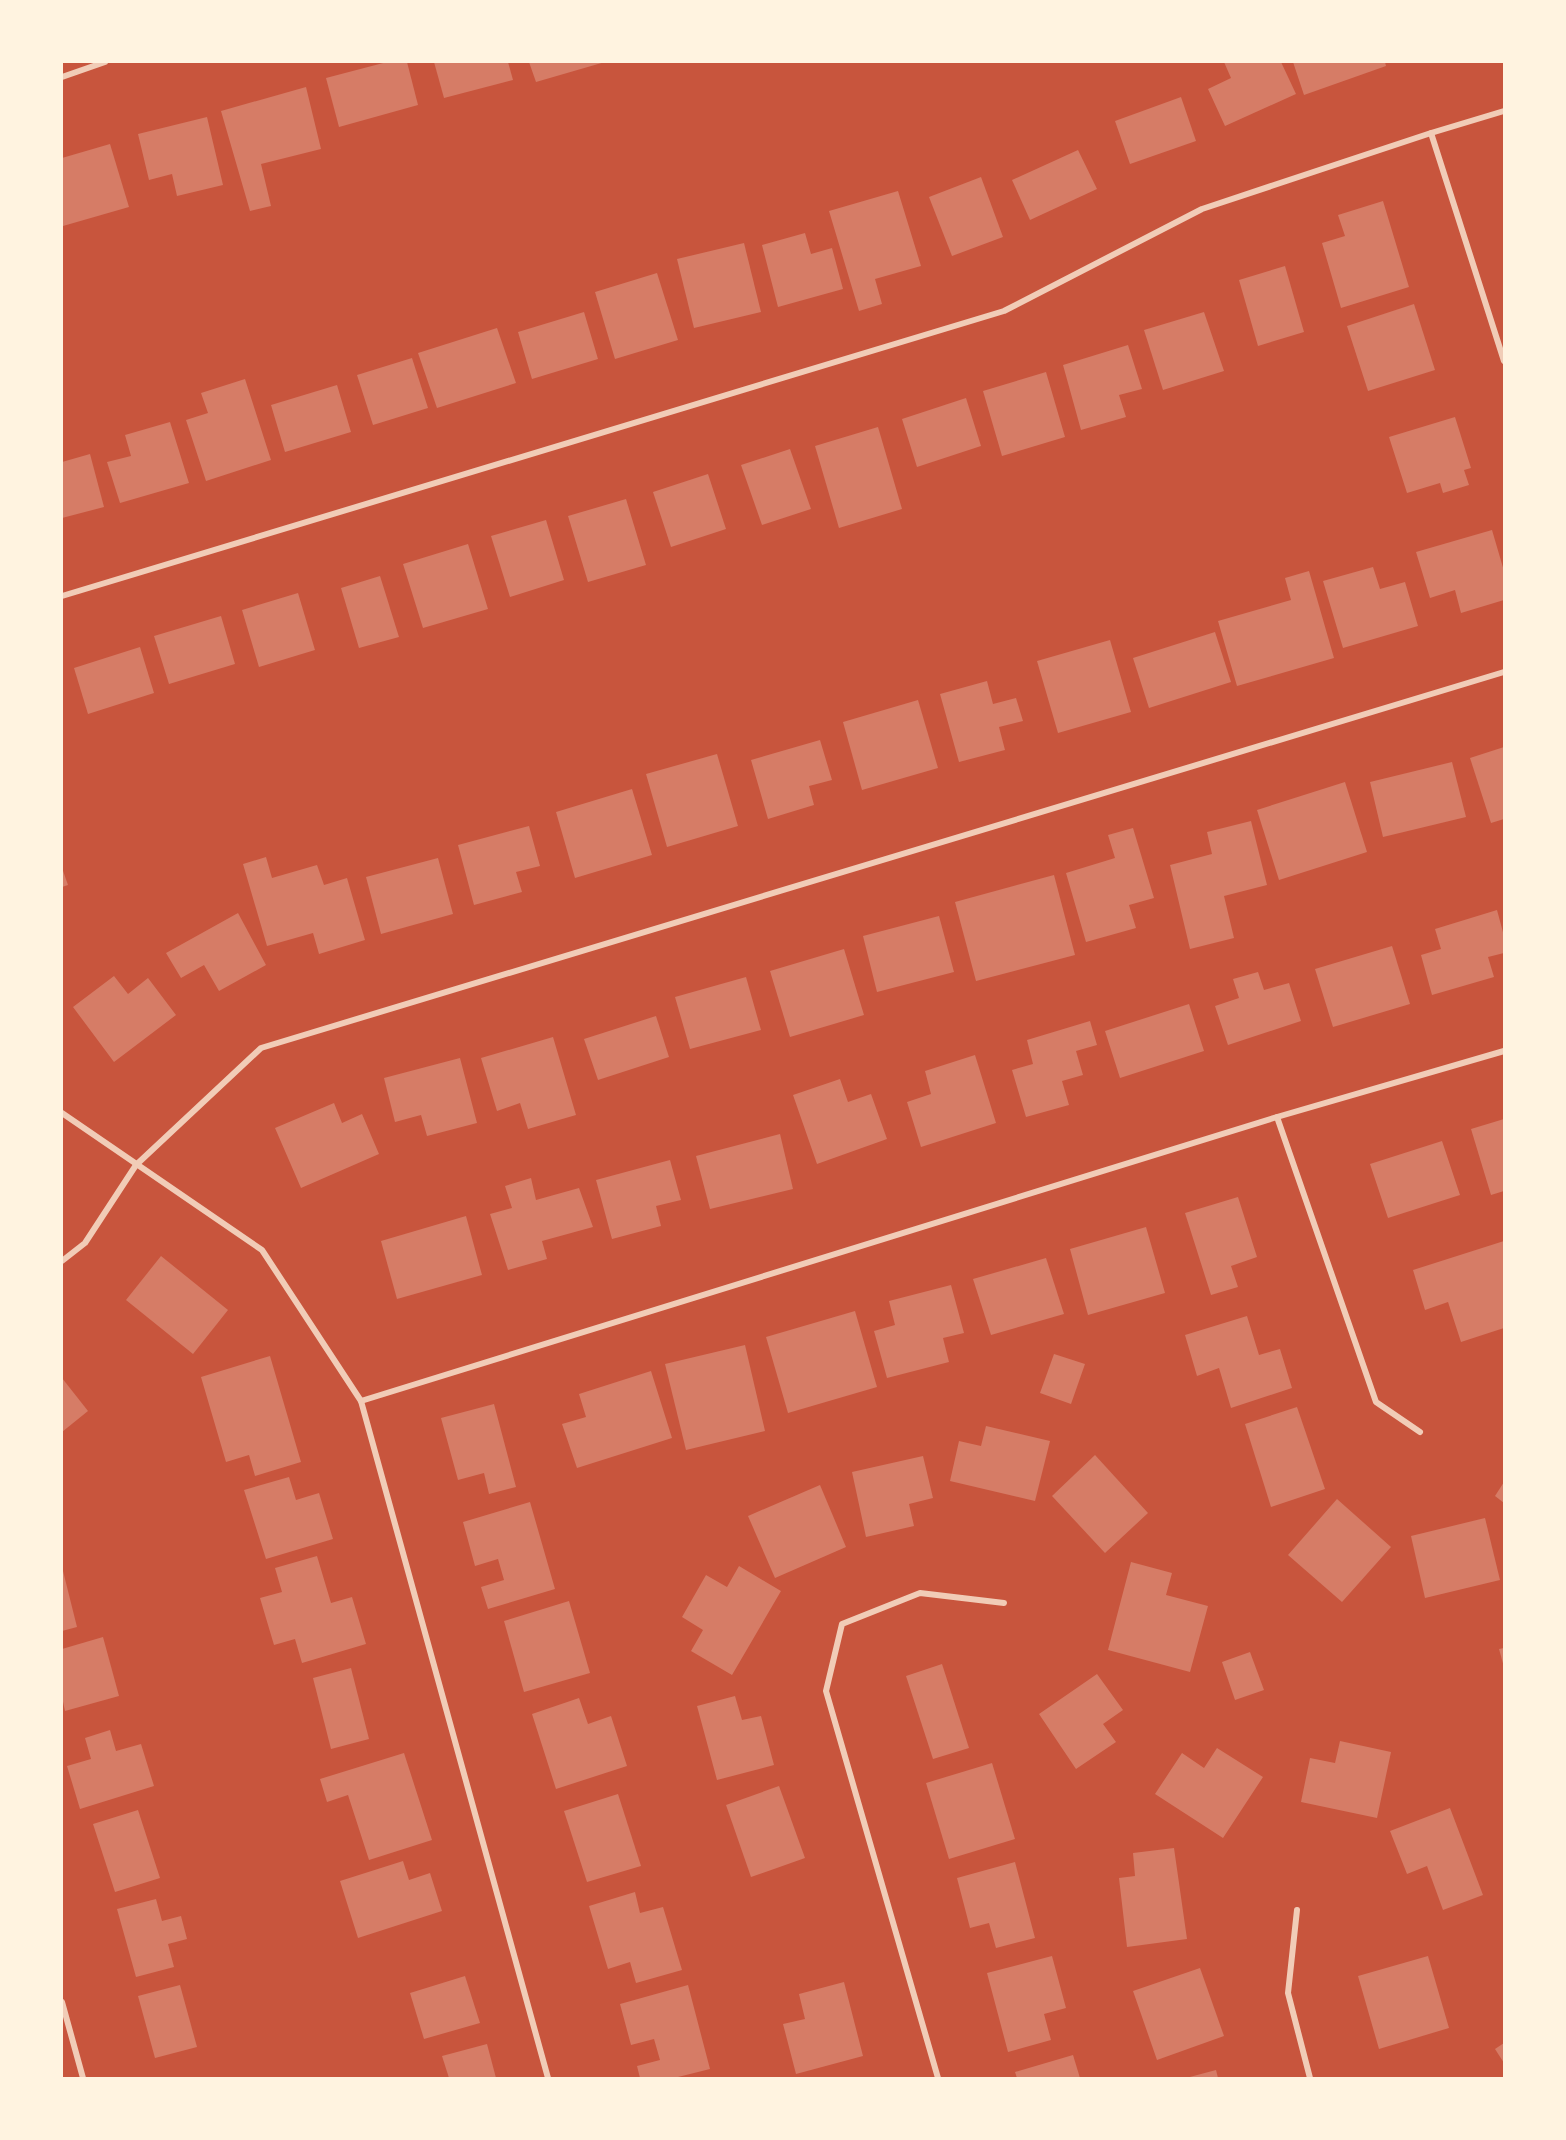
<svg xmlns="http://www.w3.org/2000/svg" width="1566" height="2140" viewBox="0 0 1566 2140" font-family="'Exo 2',sans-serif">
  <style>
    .building { fill: #d67c66 }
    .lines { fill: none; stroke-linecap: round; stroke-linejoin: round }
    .minor { stroke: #f1ccb7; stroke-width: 6 }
  </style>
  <rect width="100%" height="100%" fill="#c8553d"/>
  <g class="building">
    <polygon points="387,62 407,62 418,105 339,127 326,78"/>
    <polygon points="434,62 508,62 513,80 444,98"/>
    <polygon points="529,62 605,62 536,82"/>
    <polygon points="1224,62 1281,62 1296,94 1225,126 1208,89 1231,78"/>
    <polygon points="1293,62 1385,62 1386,66 1304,95"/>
    <polygon points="306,87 321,149 261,164 271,206 250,211 221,111"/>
    <polygon points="1181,97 1196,141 1130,164 1115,121"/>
    <polygon points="207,117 223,185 177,196 172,174 149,180 138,134"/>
    <polygon points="110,144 129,207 63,226 62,220 62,158"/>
    <polygon points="1078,150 1097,189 1030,220 1012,180"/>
    <polygon points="981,177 1003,237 952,256 929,197"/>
    <polygon points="898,191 921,266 875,279 882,304 859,311 829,211"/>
    <polygon points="1383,201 1409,287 1341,308 1322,243 1345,236 1338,215"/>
    <polygon points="805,233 811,254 832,248 843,289 778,307 762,245"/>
    <polygon points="744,243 761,312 694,328 677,259"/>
    <polygon points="1285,266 1304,332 1258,346 1239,280"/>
    <polygon points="657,273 678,340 615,359 595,292"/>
    <polygon points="1414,304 1435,370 1368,391 1347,326"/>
    <polygon points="584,312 598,359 532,379 518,332"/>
    <polygon points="1204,312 1224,371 1163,390 1144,330"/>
    <polygon points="497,328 516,383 437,408 418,353"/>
    <polygon points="1128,345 1142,389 1119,395 1126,417 1081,430 1063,365"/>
    <polygon points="412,358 428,408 373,425 357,375"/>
    <polygon points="1046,372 1065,437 1002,456 983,391"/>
    <polygon points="245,379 271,460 206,481 186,420 208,413 201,393"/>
    <polygon points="337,385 351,432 285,452 271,405"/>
    <polygon points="966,398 981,446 917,467 902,419"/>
    <polygon points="1455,417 1471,468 1464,470 1469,485 1443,493 1440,483 1407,493 1389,437"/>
    <polygon points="170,422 189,483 120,503 107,462 131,456 125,435"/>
    <polygon points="878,427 902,509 839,528 815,446"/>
    <polygon points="790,449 811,509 762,525 741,465"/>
    <polygon points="90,454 104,507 62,518 62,462"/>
    <polygon points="708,474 726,529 671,547 653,492"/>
    <polygon points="626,499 646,565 588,582 568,516"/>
    <polygon points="546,520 564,580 510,597 491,536"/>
    <polygon points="1492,530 1504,571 1504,600 1461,613 1455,590 1430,598 1416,552"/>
    <polygon points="468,544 488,609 423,628 403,564"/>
    <polygon points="1373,567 1380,589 1405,582 1418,626 1343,648 1323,581"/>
    <polygon points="1309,571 1334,658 1237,686 1218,621 1291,600 1285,578"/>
    <polygon points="380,576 399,637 359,648 341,588"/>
    <polygon points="298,593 315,650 259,667 242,610"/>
    <polygon points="221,616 235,664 169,684 154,636"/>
    <polygon points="1215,632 1231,682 1149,708 1133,658"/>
    <polygon points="1110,640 1131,712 1058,733 1037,661"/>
    <polygon points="140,647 154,693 88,714 74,668"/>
    <polygon points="987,681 993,704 1016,698 1023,721 999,727 1005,750 959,762 940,694"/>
    <polygon points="918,700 938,768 862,790 843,722"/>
    <polygon points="820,740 832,780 809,786 814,805 768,819 751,760"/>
    <polygon points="1504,747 1504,819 1491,823 1470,758"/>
    <polygon points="717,754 738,826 667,847 646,774"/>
    <polygon points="1452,762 1466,817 1383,837 1370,782"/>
    <polygon points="1345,782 1367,852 1279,880 1257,810"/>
    <polygon points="632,789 652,855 575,878 556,812"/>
    <polygon points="1251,821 1267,885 1224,896 1234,938 1190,949 1170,865 1212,854 1207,832"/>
    <polygon points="529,826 540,866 516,872 522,892 474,905 458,845"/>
    <polygon points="1133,828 1154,898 1129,905 1136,928 1086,942 1066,873 1115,858 1108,835"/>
    <polygon points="266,857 272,878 317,865 324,885 347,878 365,940 319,954 313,933 267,946 243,864"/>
    <polygon points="438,858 453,914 381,934 366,877"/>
    <polygon points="62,868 68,885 62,887"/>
    <polygon points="1054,875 1075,955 976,981 955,902"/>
    <polygon points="1497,910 1504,936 1504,953 1488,957 1494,977 1432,995 1421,955 1441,949 1435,929"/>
    <polygon points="238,913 266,965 219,991 204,965 181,978 166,953"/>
    <polygon points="939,916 954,972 877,992 863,936"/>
    <polygon points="1392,946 1410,1004 1333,1027 1315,969"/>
    <polygon points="844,949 864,1015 790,1037 770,971"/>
    <polygon points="1258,972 1264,990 1289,983 1301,1021 1228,1045 1215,1006 1239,998 1233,979"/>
    <polygon points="114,976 128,994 148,978 176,1015 114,1062 73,1007"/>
    <polygon points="746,977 761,1030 690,1049 675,997"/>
    <polygon points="1189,1004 1204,1051 1120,1078 1105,1031"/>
    <polygon points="656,1016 669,1057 598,1080 584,1039"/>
    <polygon points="1090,1021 1097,1045 1076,1051 1083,1075 1062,1081 1069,1105 1026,1117 1012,1070 1033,1064 1027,1040"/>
    <polygon points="553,1037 576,1115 528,1129 520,1103 497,1111 481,1058"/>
    <polygon points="975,1055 996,1123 921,1147 907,1102 931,1094 925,1071"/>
    <polygon points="460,1058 477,1123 427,1136 421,1115 395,1122 384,1078"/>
    <polygon points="840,1079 848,1102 871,1094 887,1139 817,1164 793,1095"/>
    <polygon points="334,1103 342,1123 362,1114 379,1154 301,1188 275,1128"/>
    <polygon points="1504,1119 1504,1191 1491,1195 1471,1129"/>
    <polygon points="780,1134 793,1189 710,1209 696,1156"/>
    <polygon points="1442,1141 1460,1195 1388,1218 1370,1164"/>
    <polygon points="670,1160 681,1200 656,1206 661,1226 612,1239 596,1180"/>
    <polygon points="531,1178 536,1200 579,1188 593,1227 542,1241 547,1259 508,1270 490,1214 512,1208 505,1186"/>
    <polygon points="1238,1197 1257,1257 1231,1266 1238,1287 1211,1295 1185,1213"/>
    <polygon points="466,1216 482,1275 397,1299 381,1241"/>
    <polygon points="1146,1227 1165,1293 1088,1315 1070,1249"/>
    <polygon points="1504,1241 1504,1328 1461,1342 1448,1302 1425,1310 1413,1270"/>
    <polygon points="161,1256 228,1310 193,1354 126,1300"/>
    <polygon points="1046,1258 1064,1314 991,1335 973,1279"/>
    <polygon points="951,1285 964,1333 943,1338 949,1362 887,1378 874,1331 895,1325 889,1301"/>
    <polygon points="855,1311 877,1387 788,1413 766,1337"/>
    <polygon points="1247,1316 1259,1355 1280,1349 1292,1388 1231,1408 1219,1368 1197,1376 1185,1335"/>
    <polygon points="745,1345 765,1431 686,1450 665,1364"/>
    <polygon points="1054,1354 1085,1364 1071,1404 1040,1393"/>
    <polygon points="270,1356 301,1462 255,1476 249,1455 226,1462 201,1377"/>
    <polygon points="651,1371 672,1438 577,1468 562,1424 586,1417 579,1394"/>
    <polygon points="62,1378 88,1411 62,1432"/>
    <polygon points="494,1404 516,1487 489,1494 484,1473 458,1480 441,1418"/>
    <polygon points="1297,1407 1325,1489 1271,1507 1245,1424"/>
    <polygon points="986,1426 1050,1441 1035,1501 950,1481 959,1441 981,1446"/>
    <polygon points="1095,1455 1148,1513 1105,1553 1052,1496"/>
    <polygon points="923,1456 933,1498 909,1504 914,1526 866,1537 852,1472"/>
    <polygon points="289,1477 296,1500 319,1493 333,1539 266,1559 244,1490"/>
    <polygon points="1504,1482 1504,1503 1495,1496"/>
    <polygon points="820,1485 846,1547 775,1578 748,1516"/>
    <polygon points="1337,1499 1391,1547 1342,1602 1288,1555"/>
    <polygon points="530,1502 555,1589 488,1609 481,1587 504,1580 498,1559 475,1566 463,1522"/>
    <polygon points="1485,1518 1500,1580 1425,1598 1411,1536"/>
    <polygon points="317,1556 331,1603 352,1597 366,1644 302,1663 295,1639 274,1645 260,1598 282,1592 275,1568"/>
    <polygon points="1131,1562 1172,1573 1166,1595 1208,1606 1190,1672 1108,1650"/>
    <polygon points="739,1566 781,1591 732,1675 691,1651 703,1630 682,1617 706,1575 727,1587"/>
    <polygon points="62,1567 77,1627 62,1631"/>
    <polygon points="569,1601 590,1673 524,1692 504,1621"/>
    <polygon points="103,1637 119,1696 65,1711 62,1697 62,1649"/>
    <polygon points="1504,1648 1504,1667 1499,1649"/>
    <polygon points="1250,1652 1264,1690 1235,1700 1222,1662"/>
    <polygon points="942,1664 969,1748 933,1759 906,1676"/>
    <polygon points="351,1668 369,1739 331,1749 313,1678"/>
    <polygon points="1097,1674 1123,1710 1103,1724 1116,1742 1076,1769 1039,1714"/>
    <polygon points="735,1696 742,1720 761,1716 774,1765 717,1780 697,1706"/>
    <polygon points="579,1698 588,1724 611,1716 627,1766 556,1789 532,1714"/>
    <polygon points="110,1730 116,1751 141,1744 154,1786 80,1809 67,1766 91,1759 85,1738"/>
    <polygon points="1340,1741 1391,1752 1377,1818 1301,1802 1310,1758 1335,1763"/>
    <polygon points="1217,1748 1263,1777 1223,1838 1155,1794 1182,1753 1204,1768"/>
    <polygon points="404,1753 432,1840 369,1860 348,1795 327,1802 320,1779"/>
    <polygon points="992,1763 1015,1839 949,1859 926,1783"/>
    <polygon points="779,1786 805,1858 751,1877 726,1805"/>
    <polygon points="618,1794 641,1866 587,1882 564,1811"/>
    <polygon points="1450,1808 1483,1895 1443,1910 1427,1866 1407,1874 1390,1831"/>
    <polygon points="138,1810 160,1878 115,1892 93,1824"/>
    <polygon points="1174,1848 1187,1939 1127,1947 1119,1878 1135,1876 1133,1853"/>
    <polygon points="403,1861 409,1880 430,1873 442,1911 358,1938 340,1881"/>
    <polygon points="1015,1862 1035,1938 996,1948 989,1923 970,1928 957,1878"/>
    <polygon points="635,1892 640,1913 663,1907 682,1970 636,1983 630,1962 608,1969 589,1906"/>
    <polygon points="156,1899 162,1921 181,1916 187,1939 168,1944 174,1967 136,1977 117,1909"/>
    <polygon points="1052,1956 1066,2008 1044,2014 1051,2040 1008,2052 987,1973"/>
    <polygon points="1428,1956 1449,2028 1379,2049 1358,1976"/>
    <polygon points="1200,1968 1224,2036 1157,2060 1133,1991"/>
    <polygon points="465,1976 480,2023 424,2039 410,1993"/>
    <polygon points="844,1982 863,2056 796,2074 783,2024 805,2019 799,1994"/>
    <polygon points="180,1985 197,2047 155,2058 138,1996"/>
    <polygon points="688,1985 710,2069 674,2078 640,2078 637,2066 660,2060 654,2039 631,2045 620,2004"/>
    <polygon points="1504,2043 1504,2063 1495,2049"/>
    <polygon points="487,2044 496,2078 449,2078 442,2056"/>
    <polygon points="1073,2055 1080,2078 1017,2078 1015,2072"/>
    <polygon points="1216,2070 1218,2078 1186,2078"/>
  </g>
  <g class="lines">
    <g class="minor">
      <polyline points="62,77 105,62"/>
      <polyline points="1431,133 1504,361"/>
      <polyline points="62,596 1004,311 1202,209 1431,133 1504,111"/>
      <polyline points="62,1113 262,1250 361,1401 548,2078"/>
      <polyline points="1277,1117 1376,1402 1420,1432"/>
      <polyline points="62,1261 85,1243 136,1165 261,1048 1504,672"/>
      <polyline points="361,1401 1277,1117 1504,1051"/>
      <polyline points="1297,1910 1288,1993 1310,2078"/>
      <polyline points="62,2002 83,2078"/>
      <polyline points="938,2078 826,1691 842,1624 920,1593 1004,1603"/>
    </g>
  </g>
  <rect width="1566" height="2140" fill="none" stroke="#fff3e0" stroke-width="126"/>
</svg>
